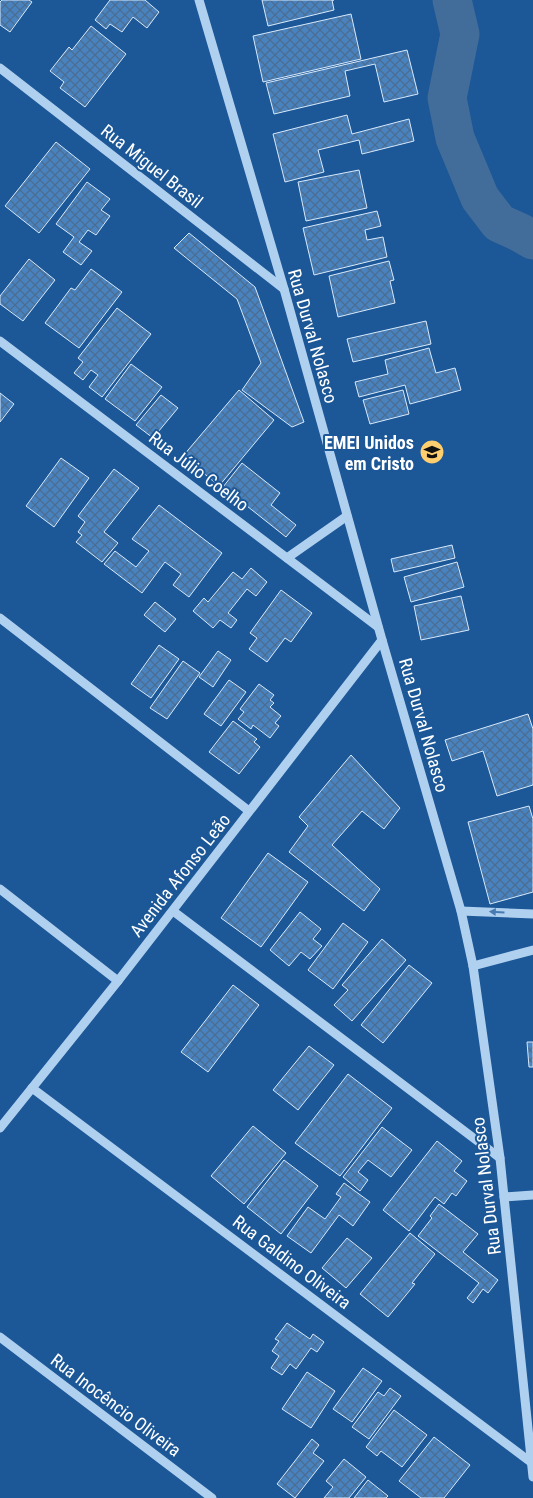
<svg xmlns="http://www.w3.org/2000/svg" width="533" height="1498" viewBox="0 0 533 1498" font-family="'Roboto Condensed',sans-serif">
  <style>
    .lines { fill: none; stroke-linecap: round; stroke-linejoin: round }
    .river { stroke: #426c99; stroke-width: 39 }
    .building { fill: url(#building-cross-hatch); stroke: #d7e9fb }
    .minor { stroke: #b0d0f0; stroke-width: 9 }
    .oneway { fill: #487bb2 }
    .labels { text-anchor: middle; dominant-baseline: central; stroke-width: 4; stroke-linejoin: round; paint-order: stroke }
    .street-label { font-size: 18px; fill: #fff; stroke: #1c5797 }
    .poi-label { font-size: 18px; font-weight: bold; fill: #fff; stroke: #1c5797; text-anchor: end }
  </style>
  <defs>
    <pattern id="building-cross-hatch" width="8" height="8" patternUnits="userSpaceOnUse" patternTransform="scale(1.25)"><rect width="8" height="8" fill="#4983bf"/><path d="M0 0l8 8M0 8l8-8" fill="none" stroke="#4a6d91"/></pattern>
  </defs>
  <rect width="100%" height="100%" fill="#1c5797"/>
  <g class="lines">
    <polyline class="river" points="452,0 460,34 447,98 455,138 480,198 499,223 519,232 533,240"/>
  </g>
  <g class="building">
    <polygon points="2,0 29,0 32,2 10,32 0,25 0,2"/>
    <polygon points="110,0 145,0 159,12 147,28 133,17 122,32 110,24 106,29 95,20"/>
    <polygon points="262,0 334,0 332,0 334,10 268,26"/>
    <polygon points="351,14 361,59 263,82 253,36"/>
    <polygon points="91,26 126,54 85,107 60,88 64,82 50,71 69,47 72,50"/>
    <polygon points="407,50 418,94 384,102 375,64 345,71 350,96 274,114 266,83"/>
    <polygon points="347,115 352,134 409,119 414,141 362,154 359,140 318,150 324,172 285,182 273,134"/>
    <polygon points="56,142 90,169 39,233 5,206"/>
    <polygon points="359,170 367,208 306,221 298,182"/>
    <polygon points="87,182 110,199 101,210 110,216 96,235 88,230 79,242 92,251 81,265 63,252 74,237 56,224"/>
    <polygon points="377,211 381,226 365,230 367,240 383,237 387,257 314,275 303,228"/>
    <polygon points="189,233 255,287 304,422 292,427 242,390 261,363 237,299 174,248"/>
    <polygon points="29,259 55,280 23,321 0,304 0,296"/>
    <polygon points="389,261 394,280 390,281 395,303 338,317 329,276"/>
    <polygon points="91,269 122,292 79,348 45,323 71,288 75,290"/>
    <polygon points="117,308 151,334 102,397 89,387 98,375 91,370 83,380 74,373 83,362 78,358"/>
    <polygon points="426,321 431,344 353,362 347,339"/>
    <polygon points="429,348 436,373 455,368 461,390 410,404 405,385 359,397 355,382 388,374 385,360"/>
    <polygon points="131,364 162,387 135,421 105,399"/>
    <polygon points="239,390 274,420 219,486 183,456"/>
    <polygon points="403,390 409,414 370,424 363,400"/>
    <polygon points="0,393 14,404 0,422"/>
    <polygon points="161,395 178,408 153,438 136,425"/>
    <polygon points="61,458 89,478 54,527 26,506"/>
    <polygon points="242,463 280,493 271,505 296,525 286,537 223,487"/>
    <polygon points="114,469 139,488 104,532 118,543 102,562 76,542 82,535 78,532 85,522 78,516"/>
    <polygon points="159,505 222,553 189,597 173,585 181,574 165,562 142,593 104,564 115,551 136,567 149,551 132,539"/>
    <polygon points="452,545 455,558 394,572 391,559"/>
    <polygon points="457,562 464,587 411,602 404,577"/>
    <polygon points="251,568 267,582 256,596 247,589 228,613 237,620 231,628 220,620 213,628 193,611 204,598 208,602 233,572 242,579"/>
    <polygon points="281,590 312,613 291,642 285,638 267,662 249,649 257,638 250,633"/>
    <polygon points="461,596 469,630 421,640 414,606"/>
    <polygon points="155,602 176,619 165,632 144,615"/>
    <polygon points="159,645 179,659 151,698 131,684"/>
    <polygon points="218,651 231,660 213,687 199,677"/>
    <polygon points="183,661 200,673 167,719 150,708"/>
    <polygon points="229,680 246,692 221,726 204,714"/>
    <polygon points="259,684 274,695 270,700 274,703 270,707 281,716 275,723 279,726 270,738 253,725 251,729 238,719 244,712 240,709"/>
    <polygon points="528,714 533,729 533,785 497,796 483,751 452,761 445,740"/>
    <polygon points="233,721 257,739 254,742 260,747 239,774 209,752"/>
    <polygon points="351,755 400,808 384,829 362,811 332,845 380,889 364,911 289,852 308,826 299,817"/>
    <polygon points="529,806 533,819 533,892 490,904 468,822"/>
    <polygon points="268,853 308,882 261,947 221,918"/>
    <polygon points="300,912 321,929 313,939 322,946 310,959 301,952 289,966 270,950"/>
    <polygon points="343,923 368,942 333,989 308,970"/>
    <polygon points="382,939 406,960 352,1021 334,1005 348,990 342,985"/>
    <polygon points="409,965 432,983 383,1043 361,1025"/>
    <polygon points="233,985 259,1005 208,1072 181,1052"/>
    <polygon points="527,1042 533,1042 533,1067 529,1067"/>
    <polygon points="309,1046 334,1065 298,1110 273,1090"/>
    <polygon points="348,1074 392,1108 340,1176 295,1143"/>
    <polygon points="253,1126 286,1153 244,1204 211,1176"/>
    <polygon points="382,1127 412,1150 391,1177 368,1160 358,1172 368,1180 360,1191 343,1177"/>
    <polygon points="437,1141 462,1161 454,1171 467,1181 456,1196 452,1193 444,1204 435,1197 409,1231 383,1210"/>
    <polygon points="284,1160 318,1186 281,1234 247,1207"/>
    <polygon points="344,1183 370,1202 353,1226 339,1215 311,1253 287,1236 308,1207 325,1219 341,1197 336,1194"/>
    <polygon points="439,1204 478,1234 463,1252 498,1280 488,1293 483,1289 473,1303 467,1298 479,1283 418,1236 432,1218 430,1216"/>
    <polygon points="410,1233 435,1254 412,1283 415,1284 388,1317 360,1294"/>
    <polygon points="347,1238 372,1258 346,1288 322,1268"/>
    <polygon points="287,1323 310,1339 313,1334 324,1342 317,1352 311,1348 296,1369 290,1364 282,1375 271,1368 279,1356 272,1351 279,1341 275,1339"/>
    <polygon points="363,1368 382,1381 352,1422 333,1409"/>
    <polygon points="307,1372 335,1391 311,1428 282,1409"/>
    <polygon points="390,1388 401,1396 369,1439 352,1427 378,1392 384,1396"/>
    <polygon points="394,1410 427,1435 402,1467 381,1451 377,1456 366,1447"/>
    <polygon points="434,1437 470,1465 444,1498 421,1498 399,1481"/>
    <polygon points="312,1439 319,1445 313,1453 324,1461 295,1498 277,1484"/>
    <polygon points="344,1459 366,1477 349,1498 324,1498 333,1487 326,1481"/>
    <polygon points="368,1480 388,1496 386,1498 354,1498"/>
  </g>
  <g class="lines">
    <g class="minor">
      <polyline points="199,0 284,289 382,640 461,911 473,966 500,1158 533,1477"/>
      <polyline points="0,68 284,289"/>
      <polyline points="0,341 378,627"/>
      <polyline points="287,558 347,516"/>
      <polyline points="0,618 249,811"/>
      <polyline points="0,889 118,981"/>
      <polyline points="173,911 500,1158"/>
      <polyline points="461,911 533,914"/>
      <polyline points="473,966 533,950"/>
      <polyline points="32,1088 532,1463"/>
      <polyline points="0,1128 118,981 382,640"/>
      <polyline points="504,1197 533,1195"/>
      <polyline points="0,1337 212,1498"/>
    </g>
  </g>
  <defs><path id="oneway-solid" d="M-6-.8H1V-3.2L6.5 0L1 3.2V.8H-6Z" transform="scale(1.25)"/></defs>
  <use class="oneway" href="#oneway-solid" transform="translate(497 912) rotate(-177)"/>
  <defs>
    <symbol id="school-disc" viewBox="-11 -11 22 22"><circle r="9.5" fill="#ffcf6f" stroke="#1c5797"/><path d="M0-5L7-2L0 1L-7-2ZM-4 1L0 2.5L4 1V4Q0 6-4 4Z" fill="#111"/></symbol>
  </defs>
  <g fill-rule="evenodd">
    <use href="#school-disc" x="418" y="438" width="28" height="28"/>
  </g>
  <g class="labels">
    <g class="street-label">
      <text transform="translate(152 166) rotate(38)">Rua Miguel Brasil</text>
      <text transform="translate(313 336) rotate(74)">Rua Durval Nolasco</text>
      <text transform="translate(199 471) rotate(37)">Rua Júlio Coelho</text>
      <text transform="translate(424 725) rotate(74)">Rua Durval Nolasco</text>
      <text transform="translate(180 875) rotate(-52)">Avenida Afonso Leão</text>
      <text transform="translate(486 1186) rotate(-97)">Rua Durval Nolasco</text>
      <text transform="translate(292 1262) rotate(37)">Rua Galdino Oliveira</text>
      <text transform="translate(116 1405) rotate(37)">Rua Inocêncio Oliveira</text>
    </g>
    <g class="poi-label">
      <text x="414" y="442">EMEI Unidos<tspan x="414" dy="21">em Cristo</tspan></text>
    </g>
  </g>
</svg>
